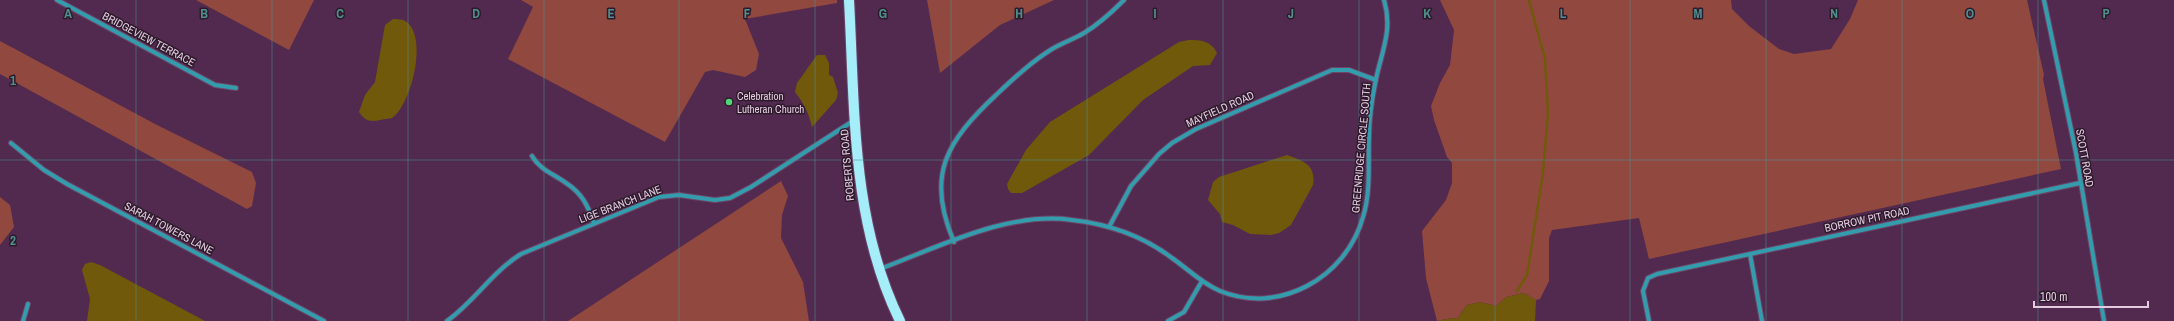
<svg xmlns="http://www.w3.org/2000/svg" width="2174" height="321" viewBox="0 0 2174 321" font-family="'Archivo Narrow',sans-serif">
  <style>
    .green { fill: #91483e }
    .water { fill: #71590c }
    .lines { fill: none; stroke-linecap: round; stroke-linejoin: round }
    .stream { stroke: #71590c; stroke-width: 2.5 }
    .minor-casing { stroke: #6c4769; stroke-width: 6 }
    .primary-casing { stroke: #6c4769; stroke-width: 12 }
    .minor { stroke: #339dad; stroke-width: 4 }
    .primary { stroke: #a5edf9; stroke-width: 10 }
    .grid { fill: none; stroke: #4f8f90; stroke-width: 1; stroke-opacity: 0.55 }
    .poi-dot { fill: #4fd675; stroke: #2d1b2b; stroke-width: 1.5 }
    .labels { text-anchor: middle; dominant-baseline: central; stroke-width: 3; stroke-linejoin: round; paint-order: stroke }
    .street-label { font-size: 11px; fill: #e3cae1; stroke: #2d1b2b }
    .poi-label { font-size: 11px; fill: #e3cae1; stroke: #2d1b2b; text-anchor: start }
    .grid-label { font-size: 13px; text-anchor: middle; font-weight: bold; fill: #4f8f90; stroke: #2d1b2b; stroke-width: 3; stroke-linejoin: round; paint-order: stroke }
  </style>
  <rect width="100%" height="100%" fill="#522a4f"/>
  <g class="green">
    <polygon points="196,0 314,0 289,50"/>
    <polygon points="521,0 837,0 837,3 745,19 759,54 756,70 745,77 713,70 705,72 665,142 508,59 533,7"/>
    <polygon points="927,0 1054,0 1000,25 940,73"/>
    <polygon points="1440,0 1731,0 1732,9 1749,26 1779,49 1794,54 1831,49 1850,19 1858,0 2027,0 2044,75 2043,79 2061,169 1649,259 1639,218 1552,230 1549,238 1549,281 1540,299 1536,300 1524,293 1506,297 1496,306 1480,302 1467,305 1457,319 1452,318 1437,321 1426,278 1422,231 1446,200 1452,183 1452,163 1447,157 1434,120 1431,106 1440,83 1450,65 1454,30"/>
    <polygon points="0,41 157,125 252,172 256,183 252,206 247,209 0,74"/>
    <polygon points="781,181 788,196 782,215 781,238 803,282 809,321 568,321"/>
    <polygon points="0,197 10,205 14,227 0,245"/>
  </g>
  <g class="water">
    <path d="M 393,19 C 396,19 400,19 403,20 C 430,31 412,105 392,118 C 389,119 383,119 380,120 C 370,122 365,121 359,112 L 365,95 L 375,82 L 385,25 Z"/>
    <path d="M 1189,40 C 1202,40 1211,41 1217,53 L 1210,65 L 1193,66 L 1143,100 L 1089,155 L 1022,193 L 1011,193 L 1008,189 L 1007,184 L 1026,150 L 1050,122 L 1179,42 Z"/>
    <path d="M 817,55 L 825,55 L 829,63 L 829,75 L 833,77 L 838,93 L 836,100 L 812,127 C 809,114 804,103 795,92 L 797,83 Z"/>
    <path d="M 1287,155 C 1304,161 1316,165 1313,185 L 1291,225 L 1279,233 L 1271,235 L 1250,234 L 1233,225 L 1222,222 L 1220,214 L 1208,200 L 1213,182 L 1219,177 Z"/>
    <polygon points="91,262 100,265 205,321 87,321 90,299 82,270 85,264"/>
    <polygon points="1524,293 1536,300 1535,321 1437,321 1452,318 1457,319 1467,305 1480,302 1496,306 1506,297"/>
  </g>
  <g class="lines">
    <polyline class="stream" points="1517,291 1527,275 1543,173 1548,113 1545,59 1529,0"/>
    <defs>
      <g id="minor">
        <polyline points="57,0 215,85 236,88"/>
        <polyline points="2044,0 2076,153 2104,321"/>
        <polyline points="11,143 44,170 67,184 324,321"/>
        <path d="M 532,156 C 540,170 554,174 566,183 C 582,193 588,206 594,223"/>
        <polyline points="1109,227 1131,186 1159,154 1172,143 1196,129 1332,70 1349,70 1376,80"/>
        <path d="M 954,242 C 925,175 947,141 996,95 C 1013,79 1031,62 1052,49 C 1062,43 1074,39 1084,33 C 1099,24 1112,12 1124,0"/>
        <polyline points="1750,254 1762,321"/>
        <path d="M 880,269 C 939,247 1007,211 1072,220 C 1108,224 1143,236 1172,258 C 1188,269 1201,283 1220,291 C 1279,315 1346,278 1363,217 C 1371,192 1368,163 1369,137 C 1369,117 1372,98 1376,79 C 1382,51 1393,29 1384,0"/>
        <polyline points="23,321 28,304"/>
        <path d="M 447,321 C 474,302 492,272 521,254 L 659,197 L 679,195 L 715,200 L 730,198 L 751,187 L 853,121"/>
        <polyline points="1168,321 1184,312 1202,281"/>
        <polyline points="1649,321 1643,291 1648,278 1657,274 2080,183"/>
      </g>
      <path id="primary" d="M 849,0 C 855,109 851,221 900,321"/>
    </defs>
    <use href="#minor" class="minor-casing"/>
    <use href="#primary" class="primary-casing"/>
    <use href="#minor" class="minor"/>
    <use href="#primary" class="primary"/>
  </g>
  <path class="grid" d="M 136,0 L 136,321M 272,0 L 272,321M 408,0 L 408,321M 544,0 L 544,321M 679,0 L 679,321M 815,0 L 815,321M 951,0 L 951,321M 1087,0 L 1087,321M 1223,0 L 1223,321M 1359,0 L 1359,321M 1495,0 L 1495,321M 1630,0 L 1630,321M 1766,0 L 1766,321M 1902,0 L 1902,321M 2038,0 L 2038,321M 0,160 L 2174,160"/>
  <circle class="poi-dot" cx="729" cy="102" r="4"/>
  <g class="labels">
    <g class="street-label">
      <text transform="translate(149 39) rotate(28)">BRIDGEVIEW TERRACE</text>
      <text transform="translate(1220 109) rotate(-24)">MAYFIELD ROAD</text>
      <text transform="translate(1361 148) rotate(-85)">GREENRIDGE CIRCLE SOUTH</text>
      <text transform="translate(2085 158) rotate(80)">SCOTT ROAD</text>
      <text transform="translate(847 165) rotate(-95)">ROBERTS ROAD</text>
      <text transform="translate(620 204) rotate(-21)">LIGE BRANCH LANE</text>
      <text transform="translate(1867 219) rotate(-12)">BORROW PIT ROAD</text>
      <text transform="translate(169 228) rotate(28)">SARAH TOWERS LANE</text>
    </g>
    <g class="poi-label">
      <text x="737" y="96">Celebration<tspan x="737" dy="13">Lutheran Church</tspan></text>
    </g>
  </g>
  <g class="grid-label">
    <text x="68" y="18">A</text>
    <text x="204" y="18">B</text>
    <text x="340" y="18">C</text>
    <text x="476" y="18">D</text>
    <text x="611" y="18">E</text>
    <text x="747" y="18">F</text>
    <text x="883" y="18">G</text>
    <text x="1019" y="18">H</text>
    <text x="1155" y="18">I</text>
    <text x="1291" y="18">J</text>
    <text x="1427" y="18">K</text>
    <text x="1563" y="18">L</text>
    <text x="1698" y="18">M</text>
    <text x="1834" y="18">N</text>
    <text x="1970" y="18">O</text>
    <text x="2106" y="18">P</text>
    <text x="13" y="85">1</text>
    <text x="13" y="245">2</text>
  </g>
  <path d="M2034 301v6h114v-6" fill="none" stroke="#e3cae1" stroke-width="2"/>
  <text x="2040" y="301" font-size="12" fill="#e3cae1" stroke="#2d1b2b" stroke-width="3" paint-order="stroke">100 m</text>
</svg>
